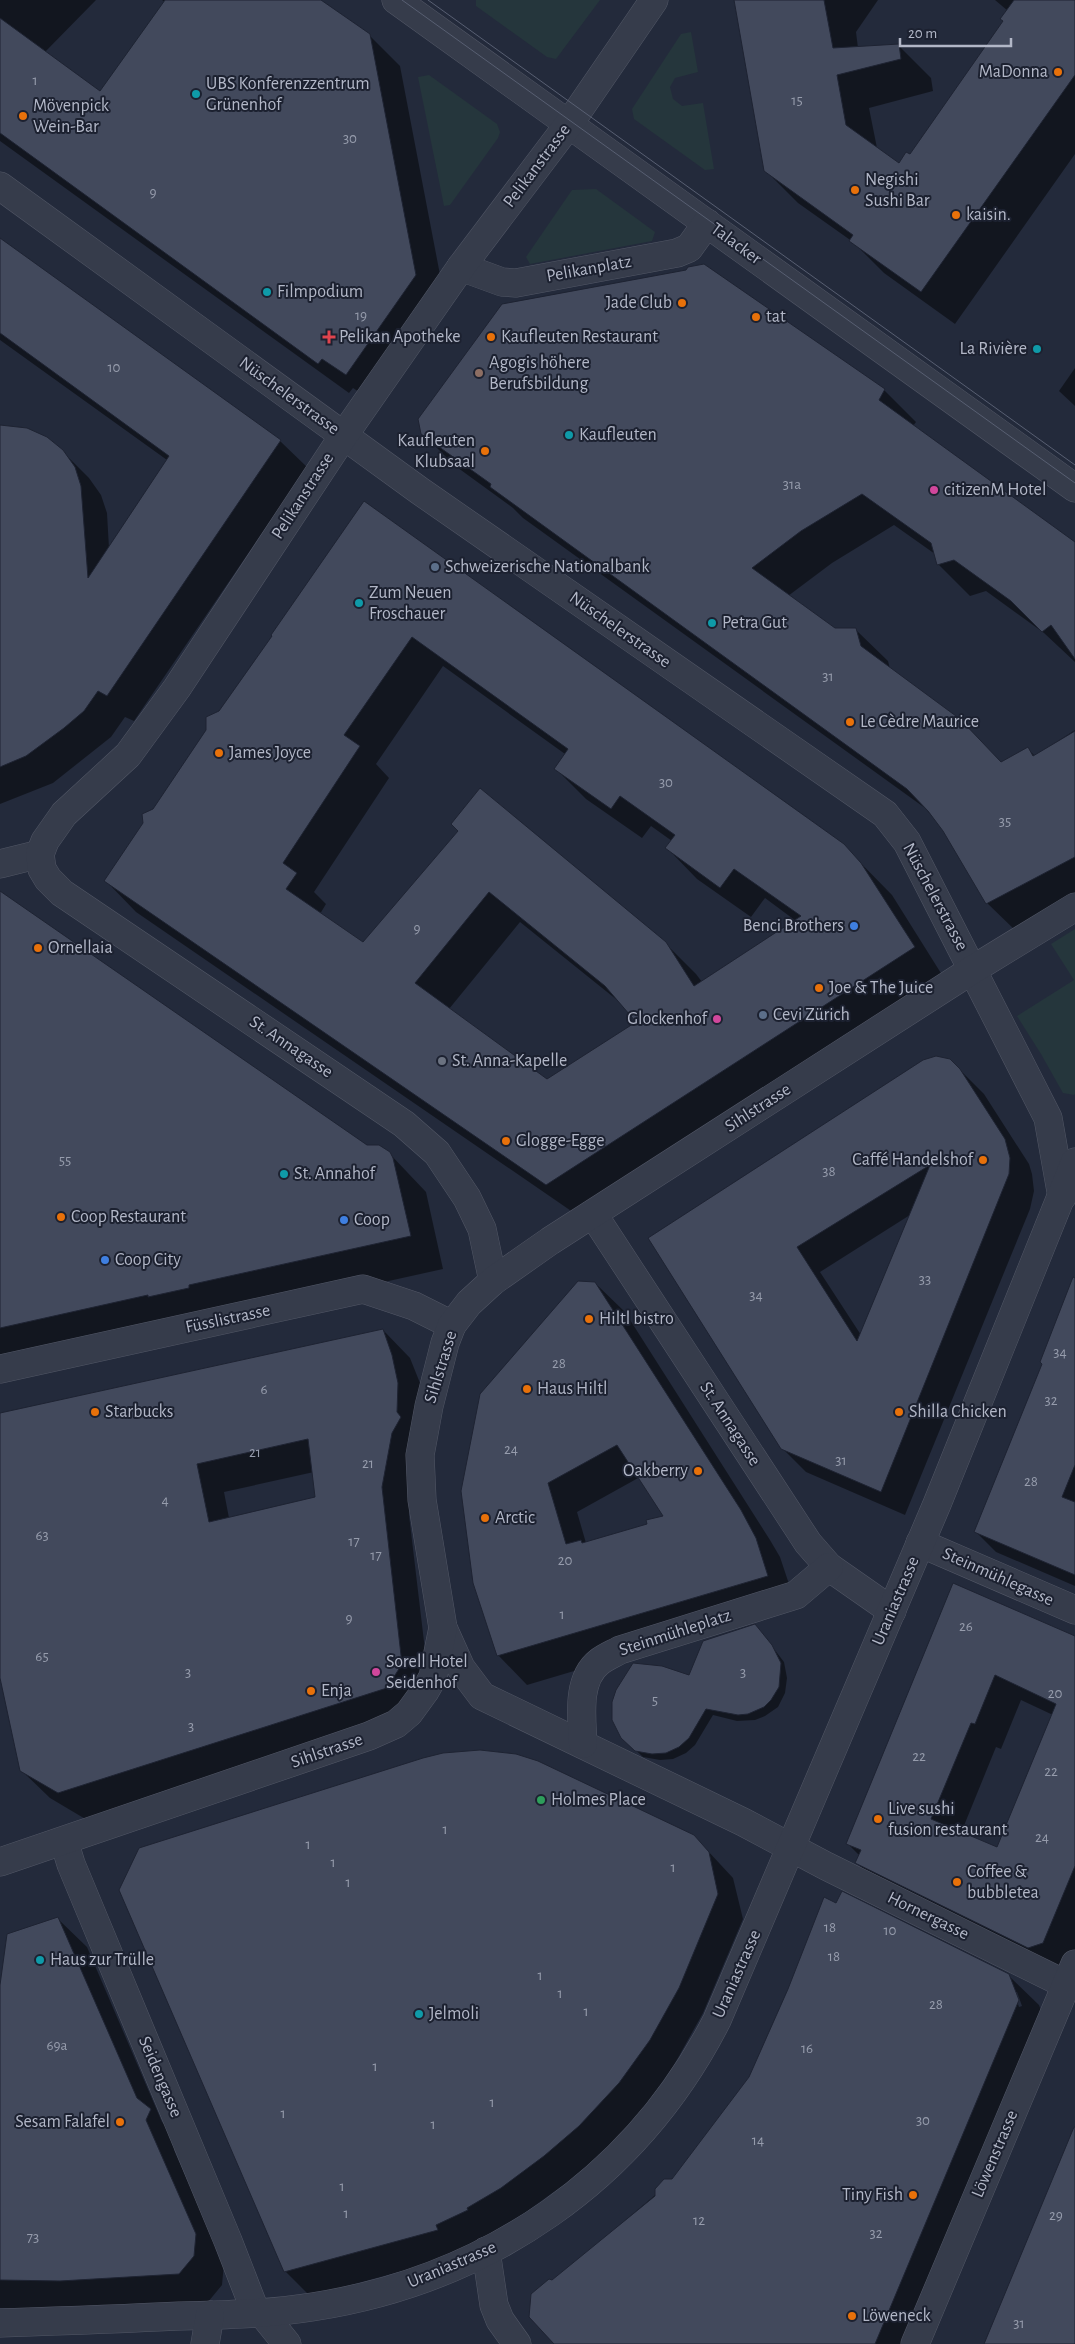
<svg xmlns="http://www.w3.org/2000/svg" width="1075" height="2344" viewBox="0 0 1075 2344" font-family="'Alegreya Sans',sans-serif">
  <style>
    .green { fill: #25363c }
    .shadow { fill: #0007; fill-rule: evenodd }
    .building { fill: #42495c; stroke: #1e2332; fill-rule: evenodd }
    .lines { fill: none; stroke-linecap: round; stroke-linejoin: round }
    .minor-casing { stroke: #525766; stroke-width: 29 }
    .minor { stroke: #363c4b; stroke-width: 28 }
    .tram { stroke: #585f72; stroke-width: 1 }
    .food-dot { fill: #e8710a; stroke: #1c2130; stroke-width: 2 }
    .culture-dot { fill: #0f9aa8; stroke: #1c2130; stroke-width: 2 }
    .health-dot { fill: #e0444e; stroke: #1c2130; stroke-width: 2 }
    .education-dot { fill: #8d6e63; stroke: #1c2130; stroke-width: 2 }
    .hotel-dot { fill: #d1479c; stroke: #1c2130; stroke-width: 2 }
    .service-dot { fill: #5c6f8a; stroke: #1c2130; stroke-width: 2 }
    .shop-dot { fill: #3f7fe0; stroke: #1c2130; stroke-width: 2 }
    .worship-dot { fill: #6b7280; stroke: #1c2130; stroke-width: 2 }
    .leisure-dot { fill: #2e9e5b; stroke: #1c2130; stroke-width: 2 }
    .labels { text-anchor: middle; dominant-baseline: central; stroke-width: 4; stroke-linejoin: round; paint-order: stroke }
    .number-label { font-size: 15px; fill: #969cac }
    .poi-label { font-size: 18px; fill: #b2b7c7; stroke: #1c2130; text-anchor: start }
    .street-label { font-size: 18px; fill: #b2b7c7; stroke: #1c2130 }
  </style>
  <rect width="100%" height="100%" fill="#232a3b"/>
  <g class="green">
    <polygon points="476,0 600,0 556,59 547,57 476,6"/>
    <polygon points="691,32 698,72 675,78 670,87 673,99 682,106 703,103 714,169 705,170 634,119 632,109 681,34"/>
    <polygon points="429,75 497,124 500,132 498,138 450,205 444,206 418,77"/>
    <polygon points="596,189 655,232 652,241 530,264 526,257 572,190"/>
    <polygon points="1075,929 1075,1094 1074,1095 1063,1093 1041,1054 1017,1016 1074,980 1051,944"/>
  </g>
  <g class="shadow">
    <polygon points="0,0 96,0 45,52 100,93 165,2 162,0 320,0 369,35 400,66 446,306 377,404 353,388 349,393 0,141"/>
    <polygon points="735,0 878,0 856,32 858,48 898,45 931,78 933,91 869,108 877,148 900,164 910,156 1005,22 1008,11 995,0 1075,0 1075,154 955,324 884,273 853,242 798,203 765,170"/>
    <polygon points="0,239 280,441 307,467 134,721 125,717 111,737 53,783 0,804 0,428 62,451 89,478 101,495 107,513 109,548 167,460 0,340"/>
    <polygon points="1075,368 1075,406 1059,391"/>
    <polygon points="884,390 916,422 913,426 1075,544 1075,662 1044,633 986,591 970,596 938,564 935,554 894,525 832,563 788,596 835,629 856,630 888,661 890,669 959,720 1002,763 1028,749 1035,756 1075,730 1075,905 1019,934 987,903 944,830 925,808 523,518 513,508 454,465 422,433"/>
    <path d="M 364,503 L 843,845 L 892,895 L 944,978 L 577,1215 L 136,912 L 106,881 L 219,712 L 274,636 ZM 443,666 L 565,754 L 555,768 L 586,799 L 642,838 L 651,826 L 672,841 L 667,848 L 697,879 L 751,917 L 765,898 L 796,921 L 702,982 L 696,974 L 665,943 L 459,831 L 363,943 L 320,914 L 326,904 L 314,892 L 389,778 L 376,764 ZM 520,922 L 622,1004 L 638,1023 L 547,1080 L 449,1009 Z"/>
    <polygon points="0,892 367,1146 389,1153 426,1192 443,1269 0,1367"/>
    <path d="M 960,1070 L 984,1094 L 1029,1164 L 1032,1174 L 1034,1191 L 1030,1209 L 905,1515 L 806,1472 L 782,1448 L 650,1239 ZM 910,1215 L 861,1335 L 820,1272 Z"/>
    <path d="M 595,1283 L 625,1312 L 770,1540 L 780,1557 L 796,1605 L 527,1685 L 498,1655 ZM 640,1477 L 665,1517 L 648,1525 L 586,1543 L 577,1512 Z"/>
    <polygon points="1075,1285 1075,1586 996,1552 975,1531"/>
    <path d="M 383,1330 L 410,1358 L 420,1383 L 425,1412 L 419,1461 L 409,1515 L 430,1692 L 415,1716 L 87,1820 L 50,1798 L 21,1770 L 0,1673 L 0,1414 ZM 314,1472 L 317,1498 L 229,1518 L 224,1492 Z"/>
    <path d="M 953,1585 L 1075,1637 L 1075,1952 L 1055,1973 L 882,1888 L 857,1863 L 860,1856 L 848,1844 ZM 1021,1700 L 1053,1715 L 998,1849 L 961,1833 L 996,1747 L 1001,1749 Z"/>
    <polygon points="761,1632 784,1662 787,1678 785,1693 778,1707 765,1716 755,1720 737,1721 713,1715 695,1745 686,1753 673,1759 660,1760 643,1757 622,1737 689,1677"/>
    <polygon points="694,1836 733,1878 743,1919 703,2013 674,2065 644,2108 604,2151 569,2181 526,2212 491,2233 492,2235 462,2255 310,2296 285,2271"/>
    <polygon points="58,1919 87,1947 162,2122 179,2139 174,2150 224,2263 222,2285 208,2302 90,2309 0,2308 0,1991"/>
    <path d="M 1008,1975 L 1039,2005 L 1048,2031 L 918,2344 L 555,2344 L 553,2281 L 673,2180 ZM 1014,1992 L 1017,1992 L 1022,2006 L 1019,2007 Z"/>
  </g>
  <g class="building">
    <polygon points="165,0 321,0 370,34 416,275 346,375 322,359 318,364 0,133 0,18 100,91"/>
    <polygon points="734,0 824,0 833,48 899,44 901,59 837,75 846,125 899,163 906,152 910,154 1003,21 1000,19 1014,0 1075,0 1075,75 921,292 849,241 853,235 764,171"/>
    <polygon points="0,238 281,440 107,696 98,691 84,711 64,728 26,756 0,767 0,425 27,428 47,437 63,450 75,467 81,486 88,578 169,456 0,333"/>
    <polygon points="704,264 885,389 879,400 1075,542 1075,659 1051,625 1042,632 1011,601 954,560 937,565 931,543 862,494 801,531 752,568 835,628 856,628 861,646 960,719 1001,762 1028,747 1033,756 1075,731 1075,857 986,904 943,831 928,811 907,789 490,487 491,484 421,434 418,419 502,304 686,270 688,267"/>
    <path d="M 364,501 L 844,844 L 861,863 L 915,947 L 546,1185 L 104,881 L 143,823 L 142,814 L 153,809 L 206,730 L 206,717 L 219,711 L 272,636 L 271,635 ZM 412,637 L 568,749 L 554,769 L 611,809 L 620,796 L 675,835 L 665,848 L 720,888 L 734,869 L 801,916 L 694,986 L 666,942 L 480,788 L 451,824 L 458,831 L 363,942 L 286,889 L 297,873 L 283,863 L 360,746 L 344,735 ZM 489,892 L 605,986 L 636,1022 L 547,1079 L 415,983 Z"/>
    <polygon points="0,891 367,1145 379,1145 390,1152 393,1158 411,1236 189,1285 189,1288 148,1297 148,1295 0,1328"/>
    <path d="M 936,1056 L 950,1059 L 960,1069 L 1005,1139 L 1010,1158 L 1009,1174 L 881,1492 L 781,1449 L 648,1238 L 923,1060 ZM 930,1165 L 857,1341 L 797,1247 Z"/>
    <polygon points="1073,1277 1075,1278 1075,1465 1062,1497 1075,1502 1075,1575 974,1532 1042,1364 1040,1362"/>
    <path d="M 578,1281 L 595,1282 L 741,1510 L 756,1538 L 768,1576 L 497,1656 L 473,1583 L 461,1491 L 480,1394 ZM 617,1445 L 663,1516 L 646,1520 L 647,1524 L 582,1543 L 581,1540 L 566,1544 L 548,1483 Z"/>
    <path d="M 383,1329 L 392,1355 L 398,1383 L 397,1412 L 401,1417 L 392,1433 L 382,1487 L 402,1664 L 387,1688 L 58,1793 L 20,1771 L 0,1678 L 0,1413 ZM 308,1439 L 315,1497 L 209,1522 L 197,1464 Z"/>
    <path d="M 953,1583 L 1075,1636 L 1075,1866 L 1043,1943 L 1028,1948 L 855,1863 L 861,1850 L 846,1844 ZM 995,1675 L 1056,1704 L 997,1847 L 931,1819 L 971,1723 L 975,1724 Z"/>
    <polygon points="755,1624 772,1645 781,1663 779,1687 771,1700 764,1707 748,1714 738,1715 706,1709 689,1738 679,1747 666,1753 652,1754 635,1751 621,1738 612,1720 612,1702 616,1690 633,1663 662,1666 689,1675 703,1641"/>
    <polygon points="480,1750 516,1754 538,1761 694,1835 709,1852 718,1894 679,1988 650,2040 619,2083 579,2126 544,2156 501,2188 467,2208 468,2210 436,2225 438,2230 284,2272 119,1890 139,1848 423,1758 443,1753"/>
    <polygon points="842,1891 1009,1974 1019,2000 875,2344 554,2344 529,2317 531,2294 549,2279 552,2280 655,2196 655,2189 664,2179 672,2179 749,2077 788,1989 824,1897 836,1903"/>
    <polygon points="58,1917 137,2098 151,2109 146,2120 196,2234 194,2256 179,2274 60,2281 0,2280 0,1985 7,1934"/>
    <polygon points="1075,2127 1075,2344 984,2344 1074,2127"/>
  </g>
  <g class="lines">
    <defs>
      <g id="minor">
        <polyline points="396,0 1075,488"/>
        <polyline points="0,186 420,491 885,814 907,842 1048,1118 1062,1197"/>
        <polyline points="461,267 502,282 516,283 677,253 689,248 707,223"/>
        <polyline points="0,864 40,854"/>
        <polyline points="593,1214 808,1543 829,1567 892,1611"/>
        <polyline points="493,1281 482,1229 467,1198 437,1153 404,1124 62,893 48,879 42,869 40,854 45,841 64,814 128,755 177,688 344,435 461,267 569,124 654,0"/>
        <polyline points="0,1369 363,1289 414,1306 452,1325"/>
        <polyline points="920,1543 1075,1610"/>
        <polyline points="443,1628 461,1668 482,1696 743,1822 826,1866 1067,1985"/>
        <path d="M 583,1744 C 582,1719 576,1680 599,1662 C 605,1657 613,1654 620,1650 L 796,1595 L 829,1567"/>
        <polyline points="64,1841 71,1864 228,2241 256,2313"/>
        <polyline points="0,1862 369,1736 396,1724 409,1713 425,1691 433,1677 443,1628 422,1500 420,1455 429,1406 445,1343 452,1325 469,1303 493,1281 550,1241 972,970 1075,907"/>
        <polyline points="486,2251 494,2305 500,2320 517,2344"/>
        <polyline points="262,2313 287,2344"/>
        <path d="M 0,2323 C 60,2321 119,2319 179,2316 C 223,2315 268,2314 312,2307 C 488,2280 636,2179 717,2020 L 937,1504 L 1075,1162"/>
        <polyline points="205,2344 210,2315"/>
        <polyline points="915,2344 1075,1964"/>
      </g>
    </defs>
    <use href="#minor" class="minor-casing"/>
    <use href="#minor" class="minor"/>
    <g class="tram">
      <polyline points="402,0 1075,483"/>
      <polyline points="428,0 1075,465"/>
    </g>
  </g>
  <g class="food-dot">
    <circle cx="1058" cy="72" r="5"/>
    <circle cx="23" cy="116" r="5"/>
    <circle cx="855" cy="190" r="5"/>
    <circle cx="956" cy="215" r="5"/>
    <circle cx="682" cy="303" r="5"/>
    <circle cx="756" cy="317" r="5"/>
    <circle cx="491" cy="337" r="5"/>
    <circle cx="485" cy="451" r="5"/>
    <circle cx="850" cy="722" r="5"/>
    <circle cx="219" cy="753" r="5"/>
    <circle cx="38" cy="948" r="5"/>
    <circle cx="819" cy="988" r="5"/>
    <circle cx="506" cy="1141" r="5"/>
    <circle cx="983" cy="1160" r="5"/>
    <circle cx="61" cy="1217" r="5"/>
    <circle cx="589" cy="1319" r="5"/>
    <circle cx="527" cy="1389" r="5"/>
    <circle cx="95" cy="1412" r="5"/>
    <circle cx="899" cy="1412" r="5"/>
    <circle cx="698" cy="1471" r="5"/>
    <circle cx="485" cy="1518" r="5"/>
    <circle cx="311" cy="1691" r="5"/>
    <circle cx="878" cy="1819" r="5"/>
    <circle cx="957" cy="1882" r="5"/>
    <circle cx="120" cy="2122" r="5"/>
    <circle cx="913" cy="2195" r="5"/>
    <circle cx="852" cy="2316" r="5"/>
  </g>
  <g class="culture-dot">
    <circle cx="196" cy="94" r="5"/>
    <circle cx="267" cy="292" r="5"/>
    <circle cx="1037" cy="349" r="5"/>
    <circle cx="569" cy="435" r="5"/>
    <circle cx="359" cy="603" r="5"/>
    <circle cx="712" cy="623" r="5"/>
    <circle cx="284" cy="1174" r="5"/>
    <circle cx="40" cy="1960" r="5"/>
    <circle cx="419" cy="2014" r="5"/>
  </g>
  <path class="health-dot" d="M326.5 329.5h5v5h5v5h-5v5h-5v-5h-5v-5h5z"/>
  <circle class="education-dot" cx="479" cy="373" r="5"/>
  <g class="hotel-dot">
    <circle cx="934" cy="490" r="5"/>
    <circle cx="717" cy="1019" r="5"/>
    <circle cx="376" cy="1672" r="5"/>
  </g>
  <g class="service-dot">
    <circle cx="435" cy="567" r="5"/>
    <circle cx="763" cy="1015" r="5"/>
  </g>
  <g class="shop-dot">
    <circle cx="854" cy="926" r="5"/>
    <circle cx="344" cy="1220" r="5"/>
    <circle cx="105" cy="1260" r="5"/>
  </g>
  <circle class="worship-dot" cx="442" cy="1061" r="5"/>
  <circle class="leisure-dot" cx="541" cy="1800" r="5"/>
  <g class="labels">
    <g class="number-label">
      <text x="35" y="80">1</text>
      <text x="797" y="100">15</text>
      <text x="350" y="138">30</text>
      <text x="153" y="192">9</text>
      <text x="361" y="315">19</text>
      <text x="114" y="367">10</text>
      <text x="792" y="484">31a</text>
      <text x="828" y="676">31</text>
      <text x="666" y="782">30</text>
      <text x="1005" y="821">35</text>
      <text x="417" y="928">9</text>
      <text x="65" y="1160">55</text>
      <text x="829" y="1171">38</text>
      <text x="925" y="1279">33</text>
      <text x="756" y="1295">34</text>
      <text x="1060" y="1352">34</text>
      <text x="559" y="1363">28</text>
      <text x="264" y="1389">6</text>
      <text x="1051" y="1400">32</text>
      <text x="511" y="1449">24</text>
      <text x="255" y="1452">21</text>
      <text x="841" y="1460">31</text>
      <text x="368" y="1463">21</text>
      <text x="1031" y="1481">28</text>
      <text x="165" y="1500">4</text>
      <text x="42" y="1535">63</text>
      <text x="354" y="1541">17</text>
      <text x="376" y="1555">17</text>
      <text x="565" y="1560">20</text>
      <text x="562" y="1614">1</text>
      <text x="349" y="1618">9</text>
      <text x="966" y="1626">26</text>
      <text x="42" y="1656">65</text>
      <text x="188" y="1672">3</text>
      <text x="743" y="1672">3</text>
      <text x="1055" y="1693">20</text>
      <text x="655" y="1700">5</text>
      <text x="191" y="1726">3</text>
      <text x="919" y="1756">22</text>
      <text x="1051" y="1771">22</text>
      <text x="445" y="1829">1</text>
      <text x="1042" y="1837">24</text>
      <text x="308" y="1844">1</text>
      <text x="333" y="1862">1</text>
      <text x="673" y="1867">1</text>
      <text x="348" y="1882">1</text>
      <text x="830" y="1927">18</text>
      <text x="890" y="1930">10</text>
      <text x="834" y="1956">18</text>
      <text x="540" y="1975">1</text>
      <text x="560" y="1993">1</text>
      <text x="936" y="2004">28</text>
      <text x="586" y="2011">1</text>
      <text x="57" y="2045">69a</text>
      <text x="807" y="2048">16</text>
      <text x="375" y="2066">1</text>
      <text x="492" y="2102">1</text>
      <text x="283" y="2113">1</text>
      <text x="923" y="2120">30</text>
      <text x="433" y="2124">1</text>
      <text x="758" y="2140">14</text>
      <text x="342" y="2186">1</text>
      <text x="346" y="2213">1</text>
      <text x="1056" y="2215">29</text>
      <text x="699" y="2220">12</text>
      <text x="876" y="2233">32</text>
      <text x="33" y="2237">73</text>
      <text x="1019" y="2323">31</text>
    </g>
    <g class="poi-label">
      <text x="1048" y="72" text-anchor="end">MaDonna</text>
      <text x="206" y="84">UBS Konferenzzentrum<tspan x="206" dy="21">Grünenhof</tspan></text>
      <text x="33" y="106">Mövenpick<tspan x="33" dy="21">Wein-Bar</tspan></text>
      <text x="865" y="180">Negishi<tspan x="865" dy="21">Sushi Bar</tspan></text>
      <text x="966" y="215">kaisin.</text>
      <text x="277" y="292">Filmpodium</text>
      <text x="672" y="303" text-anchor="end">Jade Club</text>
      <text x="766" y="317">tat</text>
      <text x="339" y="337">Pelikan Apotheke</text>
      <text x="501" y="337">Kaufleuten Restaurant</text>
      <text x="1027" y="349" text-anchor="end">La Rivière</text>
      <text x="489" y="363">Agogis höhere<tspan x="489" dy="21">Berufsbildung</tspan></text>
      <text x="579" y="435">Kaufleuten</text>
      <text x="475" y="441" text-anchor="end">Kaufleuten<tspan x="475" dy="21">Klubsaal</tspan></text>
      <text x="944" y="490">citizenM Hotel</text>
      <text x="445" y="567">Schweizerische Nationalbank</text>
      <text x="369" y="593">Zum Neuen<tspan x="369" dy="21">Froschauer</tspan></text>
      <text x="722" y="623">Petra Gut</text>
      <text x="860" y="722">Le Cèdre Maurice</text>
      <text x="229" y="753">James Joyce</text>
      <text x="844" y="926" text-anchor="end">Benci Brothers</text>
      <text x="48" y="948">Ornellaia</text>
      <text x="829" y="988">Joe &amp; The Juice</text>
      <text x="773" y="1015">Cevi Zürich</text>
      <text x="707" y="1019" text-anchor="end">Glockenhof</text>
      <text x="452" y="1061">St. Anna-Kapelle</text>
      <text x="516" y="1141">Glogge-Egge</text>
      <text x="973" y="1160" text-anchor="end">Caffé Handelshof</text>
      <text x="294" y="1174">St. Annahof</text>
      <text x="71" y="1217">Coop Restaurant</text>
      <text x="354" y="1220">Coop</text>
      <text x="115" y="1260">Coop City</text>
      <text x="599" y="1319">Hiltl bistro</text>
      <text x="537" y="1389">Haus Hiltl</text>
      <text x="105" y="1412">Starbucks</text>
      <text x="909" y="1412">Shilla Chicken</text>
      <text x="688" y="1471" text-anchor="end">Oakberry</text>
      <text x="495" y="1518">Arctic</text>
      <text x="386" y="1662">Sorell Hotel<tspan x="386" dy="21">Seidenhof</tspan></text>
      <text x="321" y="1691">Enja</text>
      <text x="551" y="1800">Holmes Place</text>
      <text x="888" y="1809">Live sushi<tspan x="888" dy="21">fusion restaurant</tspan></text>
      <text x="967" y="1872">Coffee &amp;<tspan x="967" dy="21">bubbletea</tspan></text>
      <text x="50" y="1960">Haus zur Trülle</text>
      <text x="429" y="2014">Jelmoli</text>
      <text x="110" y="2122" text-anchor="end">Sesam Falafel</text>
      <text x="903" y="2195" text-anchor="end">Tiny Fish</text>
      <text x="862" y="2316">Löweneck</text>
    </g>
    <g class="street-label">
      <text transform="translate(537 166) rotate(-53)">Pelikanstrasse</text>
      <text transform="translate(736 244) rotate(36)">Talacker</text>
      <text transform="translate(589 269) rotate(-10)">Pelikanplatz</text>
      <text transform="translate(289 396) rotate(36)">Nüschelerstrasse</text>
      <text transform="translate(303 496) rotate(-57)">Pelikanstrasse</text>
      <text transform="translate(620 630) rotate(35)">Nüschelerstrasse</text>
      <text transform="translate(935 897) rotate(62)">Nüschelerstrasse</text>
      <text transform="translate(291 1047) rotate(34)">St. Annagasse</text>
      <text transform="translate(758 1108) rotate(-33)">Sihlstrasse</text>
      <text transform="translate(228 1319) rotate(-12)">Füsslistrasse</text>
      <text transform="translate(441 1367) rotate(-73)">Sihlstrasse</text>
      <text transform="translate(730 1424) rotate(57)">St. Annagasse</text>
      <text transform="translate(998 1577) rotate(24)">Steinmühlegasse</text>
      <text transform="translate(896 1601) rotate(-67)">Uraniastrasse</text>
      <text transform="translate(675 1633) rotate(-18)">Steinmühleplatz</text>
      <text transform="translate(327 1751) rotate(-19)">Sihlstrasse</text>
      <text transform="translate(928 1916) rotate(26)">Hornergasse</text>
      <text transform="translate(737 1974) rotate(-66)">Uraniastrasse</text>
      <text transform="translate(160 2077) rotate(67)">Seidengasse</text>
      <text transform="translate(995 2154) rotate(-67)">Löwenstrasse</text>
      <text transform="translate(452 2265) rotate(-23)">Uraniastrasse</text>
    </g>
  </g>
  <path d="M900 38v8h111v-8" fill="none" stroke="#b2b7c7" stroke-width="2.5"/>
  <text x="908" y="38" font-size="15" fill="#b2b7c7" stroke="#1c2130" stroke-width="4" paint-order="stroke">20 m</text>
</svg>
